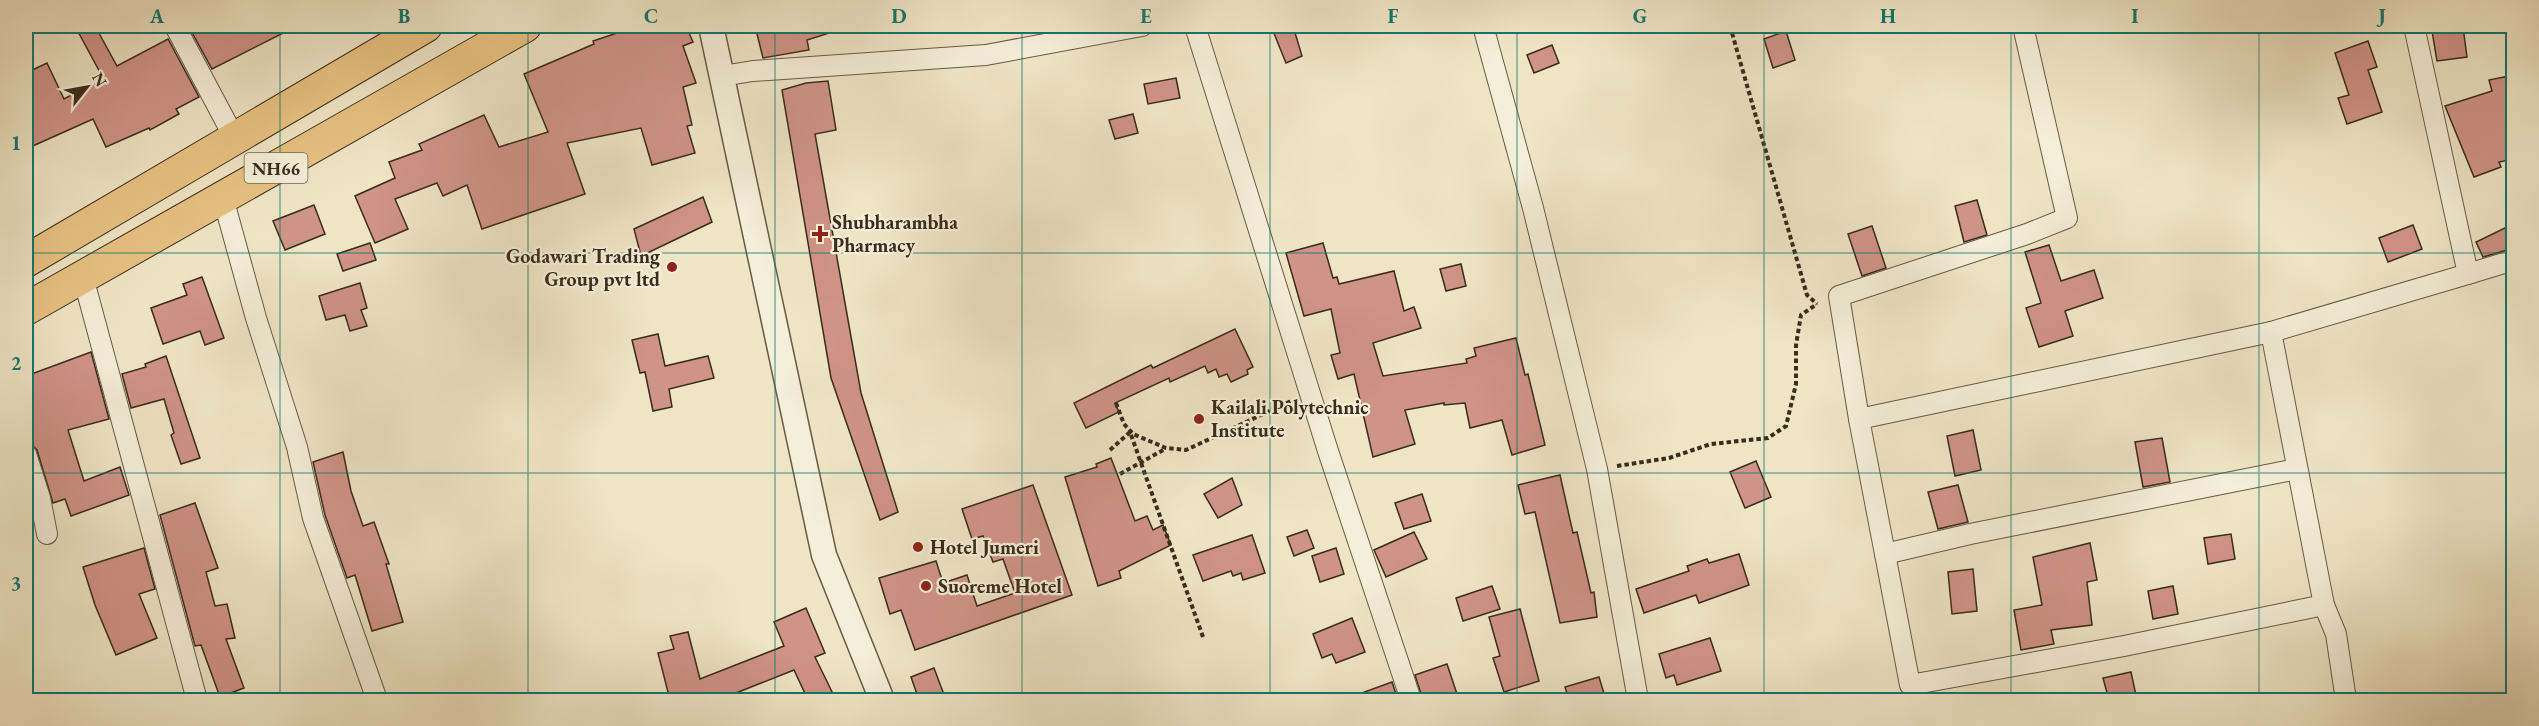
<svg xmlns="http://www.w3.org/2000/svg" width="2539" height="726" viewBox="0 0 2539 726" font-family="'EB Garamond',serif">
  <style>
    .building { fill: #d09387; stroke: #392c1b; stroke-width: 1.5 }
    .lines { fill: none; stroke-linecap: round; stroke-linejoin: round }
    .minor-casing { stroke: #665a46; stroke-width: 22 }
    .tertiary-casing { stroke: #665a46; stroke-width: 27 }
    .trunk-casing { stroke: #392c1b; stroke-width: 34 }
    .path { stroke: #392c1b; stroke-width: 4; stroke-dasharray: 4.5 3; stroke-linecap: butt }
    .minor { stroke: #f5eed9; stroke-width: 20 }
    .tertiary { stroke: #f5eed9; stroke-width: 24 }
    .trunk { stroke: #e8c282; stroke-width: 32 }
    .grid { fill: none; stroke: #0f766e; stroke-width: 1.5; stroke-opacity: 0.55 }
    .poi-dot { fill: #8f2418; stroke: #f5eed9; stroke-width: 2 }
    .labels { text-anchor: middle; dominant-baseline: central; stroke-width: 4.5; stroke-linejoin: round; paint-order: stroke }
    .shield { fill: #f5eed9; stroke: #716654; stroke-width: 1.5 }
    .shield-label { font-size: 18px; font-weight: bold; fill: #392c1b }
    .poi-label { font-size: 20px; font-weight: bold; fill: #392c1b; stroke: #f5eed9; text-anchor: start }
    .neatline { fill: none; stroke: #0f766e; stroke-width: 2 }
    .grid-label { font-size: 20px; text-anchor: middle; font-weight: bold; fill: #0f766e }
  </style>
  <rect width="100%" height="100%" fill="#efe5c5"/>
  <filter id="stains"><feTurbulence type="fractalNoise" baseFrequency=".00333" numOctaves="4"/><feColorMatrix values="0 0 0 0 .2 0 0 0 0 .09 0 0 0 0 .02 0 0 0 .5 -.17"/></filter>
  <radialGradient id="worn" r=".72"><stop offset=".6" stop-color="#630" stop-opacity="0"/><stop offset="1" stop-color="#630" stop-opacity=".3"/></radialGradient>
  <g class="building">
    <polygon points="75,26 95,26 117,66 168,39 199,97 176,109 179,114 150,130 149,128 106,147 93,119 26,149 26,73 47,63 64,99 103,78"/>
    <polygon points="193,26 297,26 212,69 189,27"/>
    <polygon points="638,26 686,26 693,42 683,46 696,83 683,87 692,125 687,126 695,153 652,165 641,128 567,143 585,194 482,229 467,185 443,196 437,183 395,199 408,229 375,243 355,196 395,178 389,162 422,150 419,144 484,115 499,147 548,132 524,74 594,44 593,41"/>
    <polygon points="755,26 842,26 842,29 807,40 809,50 763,58"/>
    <polygon points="1271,26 1293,26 1302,56 1286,63"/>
    <polygon points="2463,27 2467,57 2437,61 2432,31"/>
    <polygon points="1786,31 1795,60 1773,68 1764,39"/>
    <polygon points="2368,41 2377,67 2368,70 2382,112 2347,124 2338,98 2349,95 2335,53"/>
    <polygon points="1552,45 1559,63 1534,73 1527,55"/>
    <polygon points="2514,75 2514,159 2499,162 2501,167 2474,177 2445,106 2492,91 2489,80"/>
    <polygon points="1176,78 1180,98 1148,104 1144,84"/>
    <polygon points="828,81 836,130 815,134 861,393 898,512 880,520 831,378 782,90 806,83"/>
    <polygon points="1133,114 1138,133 1115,139 1109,120"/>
    <polygon points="703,197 712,222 641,256 634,229"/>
    <polygon points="1977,200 1987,235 1964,242 1955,206"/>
    <polygon points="314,205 325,234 285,250 273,221"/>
    <polygon points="2413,225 2422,249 2388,262 2379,238"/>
    <polygon points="1872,226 1886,268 1862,276 1848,234"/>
    <polygon points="2509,226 2514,236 2514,248 2483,257 2476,242"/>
    <polygon points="370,243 376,260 343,271 337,254"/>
    <polygon points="1323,243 1333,278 1337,277 1339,284 1394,271 1404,311 1414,307 1421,328 1373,343 1383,376 1467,363 1466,359 1476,356 1474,348 1516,338 1525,375 1528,374 1545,445 1512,455 1502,420 1470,428 1465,403 1444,405 1444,403 1405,410 1415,444 1373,457 1354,374 1338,379 1331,355 1340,353 1331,309 1304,316 1286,253"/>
    <polygon points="2049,245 2061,281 2094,270 2103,298 2065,311 2073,336 2039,347 2026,308 2041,303 2025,252"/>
    <polygon points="1461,264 1466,286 1446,291 1440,269"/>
    <polygon points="202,277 224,338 205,345 200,331 163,344 151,308 187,295 183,284"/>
    <polygon points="360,283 367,308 361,310 367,326 350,331 345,315 326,320 319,296"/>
    <polygon points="1235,329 1253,367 1247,370 1248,374 1231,382 1227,374 1219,377 1216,369 1208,373 1205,366 1170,382 1169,378 1115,403 1119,412 1086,428 1074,403 1151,365 1153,368"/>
    <polygon points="658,334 665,366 708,356 714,378 669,389 672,407 653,411 645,372 640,373 632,340"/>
    <polygon points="91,352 109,419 68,430 84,481 120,467 129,495 71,516 65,499 53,503 37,450 29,442 26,432 26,376"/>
    <polygon points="166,356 200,458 181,464 171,435 174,433 164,399 131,408 122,374 146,367 145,364"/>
    <polygon points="1973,430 1981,470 1955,476 1947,436"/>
    <polygon points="2162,438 2170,482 2143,487 2135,442"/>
    <polygon points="343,452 351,491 363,526 374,522 389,564 386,564 403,622 372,631 355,575 347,578 325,515 313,462"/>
    <polygon points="1111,458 1135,521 1147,516 1153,530 1163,525 1171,545 1119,571 1121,578 1098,586 1065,477 1097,467 1096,464"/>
    <polygon points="1756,461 1771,497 1745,508 1730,472"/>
    <polygon points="1560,475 1573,533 1577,532 1591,593 1594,592 1597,617 1560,623 1535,512 1525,514 1518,485"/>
    <polygon points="1232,478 1242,505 1218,518 1204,494"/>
    <polygon points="1033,485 1072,595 915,650 901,610 890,614 879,578 936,561 943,583 967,575 977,606 1015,593 1003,559 993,562 983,536 972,539 962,509"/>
    <polygon points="1958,485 1968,522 1938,529 1928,492"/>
    <polygon points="1422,494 1431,521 1404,529 1395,503"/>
    <polygon points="195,503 218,568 206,572 215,606 227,604 235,638 226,639 244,688 220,697 201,645 195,646 160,515"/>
    <polygon points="1307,530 1314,548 1294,556 1287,537"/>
    <polygon points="1414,532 1427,559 1386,577 1374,550"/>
    <polygon points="2231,534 2235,559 2208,564 2204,538"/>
    <polygon points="1252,535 1265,573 1243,580 1241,573 1233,576 1231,571 1203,581 1193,555"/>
    <polygon points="2090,543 2097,580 2087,582 2092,625 2051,630 2054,644 2021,650 2014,610 2042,605 2033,557"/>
    <polygon points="144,548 155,589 139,594 157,638 116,655 95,605 83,567"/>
    <polygon points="1336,548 1344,574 1320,582 1312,556"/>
    <polygon points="1739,554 1749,585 1699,603 1696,595 1644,613 1636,589 1689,571 1687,566 1707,559 1709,563"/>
    <polygon points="1973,569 1977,611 1952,614 1948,572"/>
    <polygon points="1492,586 1500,609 1463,621 1456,598"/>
    <polygon points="2173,586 2178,614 2153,619 2148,591"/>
    <polygon points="806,608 825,653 815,657 836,700 808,700 794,670 731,695 733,700 670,700 658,653 674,649 670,636 688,632 700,679 784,646 774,622"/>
    <polygon points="1520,609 1539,681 1504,692 1493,658 1500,656 1489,617"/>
    <polygon points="1352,618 1365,652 1336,663 1332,654 1322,658 1313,634"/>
    <polygon points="1710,638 1721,671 1677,685 1674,675 1666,678 1659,654"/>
    <polygon points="1447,664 1459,700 1423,700 1415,675"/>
    <polygon points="934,668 946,700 919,700 911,677"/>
    <polygon points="2131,672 2137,700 2109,700 2103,678"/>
    <polygon points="1599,677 1606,700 1569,700 1565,687"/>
    <polygon points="1392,682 1397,697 1389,700 1348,700 1348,698"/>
  </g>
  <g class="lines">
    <defs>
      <g id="minor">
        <polyline points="175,26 235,139"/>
        <polyline points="1195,26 1328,451 1411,700"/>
        <polyline points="1483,26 1533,208 1597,469 1638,700"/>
        <polyline points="722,76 753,71 986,55 1142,26"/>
        <polyline points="223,198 256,318 297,447 313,518 377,700"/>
        <polyline points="2468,274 2514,260"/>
        <polyline points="83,277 197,700"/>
        <polyline points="2271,332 1859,419 1885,554 1970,534 2297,469"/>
        <polyline points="1859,419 1839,296 2027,234 2067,218 2023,26"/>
        <polyline points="26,454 40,498 47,534"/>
        <polyline points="1885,554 1910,685 2124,646 2324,605"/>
        <polyline points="2346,700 2336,634 2324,605 2271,332 2468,274 2414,26"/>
      </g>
      <polyline id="tertiary" points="711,26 824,555 882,700"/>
      <g id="trunk">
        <polyline points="26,261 426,26"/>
        <polyline points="26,309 525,26"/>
      </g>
    </defs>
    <use href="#minor" class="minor-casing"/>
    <use href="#tertiary" class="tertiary-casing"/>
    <use href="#trunk" class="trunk-casing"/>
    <g class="path">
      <polyline points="1730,26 1807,295 1817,304"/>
      <polyline points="1116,403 1124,424 1133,434 1166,448 1186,450 1291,401"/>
      <polyline points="1110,450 1130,432 1203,637"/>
      <polyline points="1617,466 1669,458 1711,444 1768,438 1786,426 1796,384 1796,345 1801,315 1817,304"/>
      <polyline points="1120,474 1165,449"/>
    </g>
    <use href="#minor" class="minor"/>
    <use href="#tertiary" class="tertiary"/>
    <use href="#trunk" class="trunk"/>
  </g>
  <path class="grid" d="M 280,26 L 280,700M 528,26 L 528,700M 775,26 L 775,700M 1022,26 L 1022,700M 1270,26 L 1270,700M 1517,26 L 1517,700M 1764,26 L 1764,700M 2011,26 L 2011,700M 2259,26 L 2259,700M 26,253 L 2514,253M 26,473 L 2514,473"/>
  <g class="poi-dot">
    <path d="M817 225h6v6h6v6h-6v6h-6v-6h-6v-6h6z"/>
    <circle cx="672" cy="267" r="6"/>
    <circle cx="1199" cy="419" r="6"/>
    <circle cx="918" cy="547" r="6"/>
    <circle cx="926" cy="586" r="6"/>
  </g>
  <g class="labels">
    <rect class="shield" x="244.5" y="153" width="63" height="30" rx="4.5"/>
    <g class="shield-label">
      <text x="276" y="168">NH66</text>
    </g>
    <g class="poi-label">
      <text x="832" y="222">Shubharambha<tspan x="832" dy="23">Pharmacy</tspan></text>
      <text x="660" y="256" text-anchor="end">Godawari Trading<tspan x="660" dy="23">Group pvt ltd</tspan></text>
      <text x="1211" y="407">Kailali Polytechnic<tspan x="1211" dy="23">Institute</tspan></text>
      <text x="930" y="547">Hotel Jumeri</text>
      <text x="938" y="586">Suoreme Hotel</text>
    </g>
  </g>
  <rect width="2539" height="726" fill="none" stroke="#efe5c5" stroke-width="66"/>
  <g transform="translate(87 87) rotate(59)" stroke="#f5eed9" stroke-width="4.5" paint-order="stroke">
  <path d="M0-4.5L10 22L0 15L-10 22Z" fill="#392c1b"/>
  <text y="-9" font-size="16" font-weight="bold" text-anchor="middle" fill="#392c1b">N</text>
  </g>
  <rect x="33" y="33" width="2473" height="660" class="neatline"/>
  <g class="grid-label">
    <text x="157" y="23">A</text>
    <text x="404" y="23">B</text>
    <text x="651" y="23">C</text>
    <text x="899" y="23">D</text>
    <text x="1146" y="23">E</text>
    <text x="1393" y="23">F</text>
    <text x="1640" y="23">G</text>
    <text x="1888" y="23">H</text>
    <text x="2135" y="23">I</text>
    <text x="2382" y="23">J</text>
    <text x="16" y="150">1</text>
    <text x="16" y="370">2</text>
    <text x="16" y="590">3</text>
  </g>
  <rect width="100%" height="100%" filter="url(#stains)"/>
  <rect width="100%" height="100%" fill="url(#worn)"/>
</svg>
